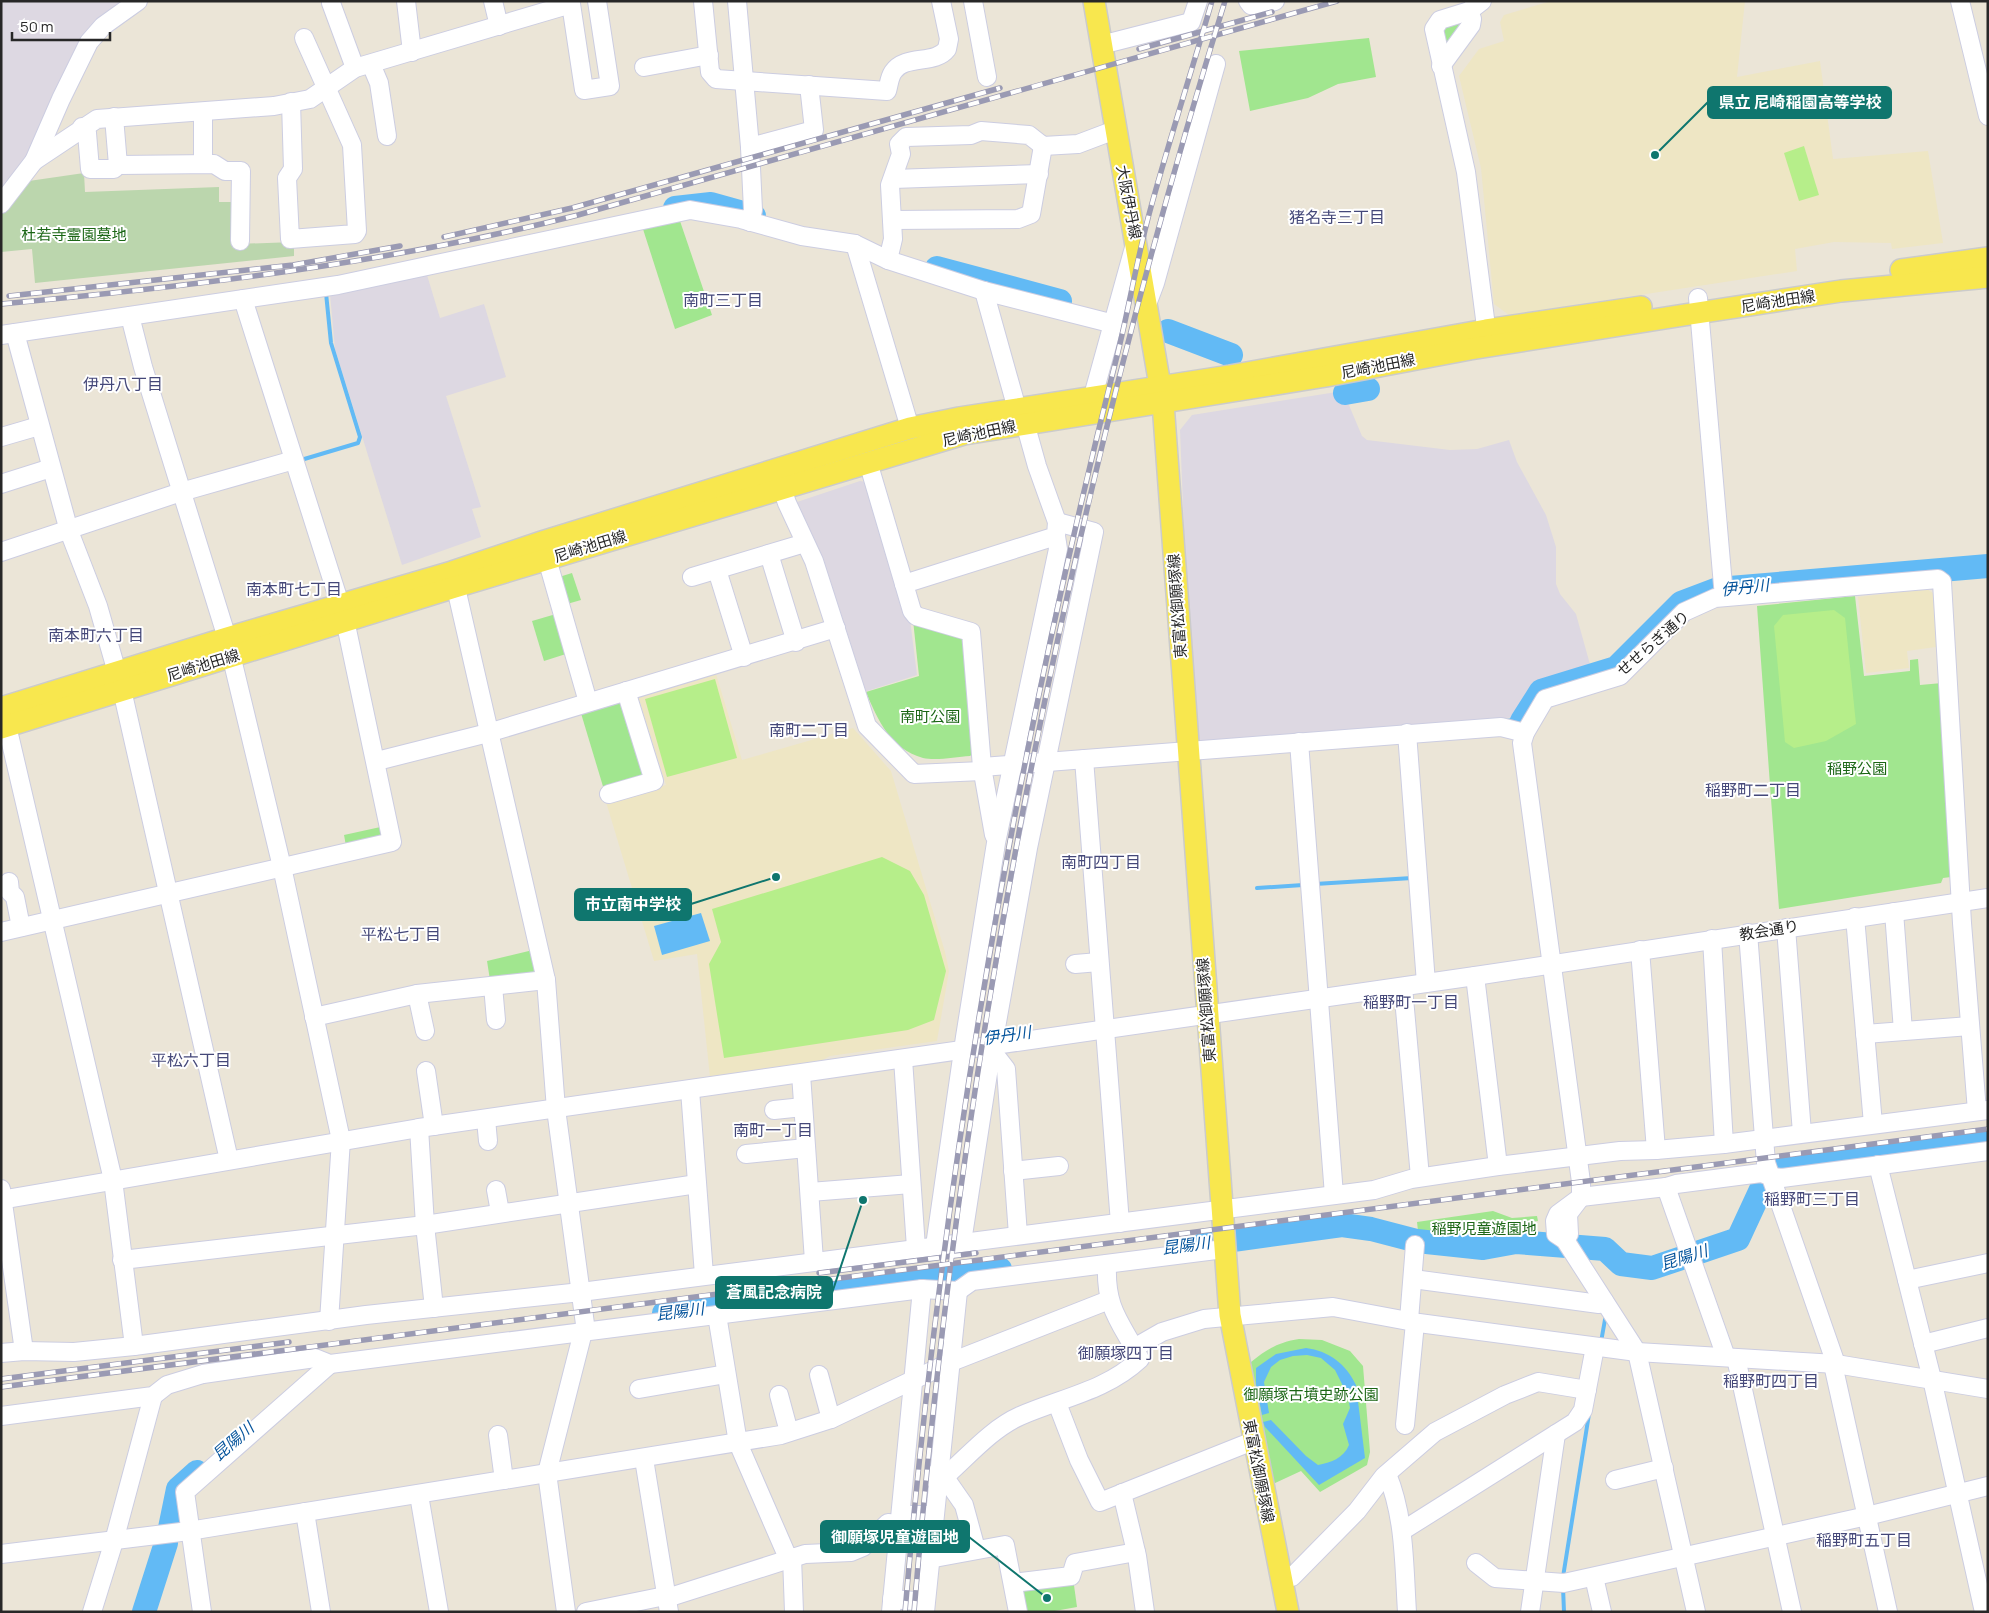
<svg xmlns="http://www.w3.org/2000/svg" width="1989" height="1613" viewBox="0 0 1989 1613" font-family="Manrope,'Noto Sans JP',sans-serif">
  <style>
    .industrial { fill: #ddd8e2 }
    .education { fill: #eee6c4 }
    .green { fill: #a1e68f }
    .cemetery { fill: #bbd6ad }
    .pitch { fill: #b6ee8a }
    .water { fill: #62baf5 }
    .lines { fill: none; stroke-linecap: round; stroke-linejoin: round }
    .stream { stroke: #62baf5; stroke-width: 4 }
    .river { stroke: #62baf5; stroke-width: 24 }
    .minor-casing { stroke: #cccde1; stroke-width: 20 }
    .major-casing { stroke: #cbcbcb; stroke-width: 24 }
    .minor { stroke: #fff; stroke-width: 18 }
    .major { stroke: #f8e74e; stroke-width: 21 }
    .rail-casing { stroke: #9a9ab3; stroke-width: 5.5 }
    .rail { stroke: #fff; stroke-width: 4; stroke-dasharray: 11; stroke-linecap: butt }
    .labels { text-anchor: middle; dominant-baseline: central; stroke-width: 4; stroke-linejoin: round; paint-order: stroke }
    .street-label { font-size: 15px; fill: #272727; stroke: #fff }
    .park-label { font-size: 15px; fill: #1b6615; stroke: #fff }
    .neighbourhood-label { font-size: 16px; fill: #454879; stroke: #fff }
    .water-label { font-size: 16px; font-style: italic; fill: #05549c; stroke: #fff }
    .leader { fill: none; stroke: #0f766e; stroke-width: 2 }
    .callout-dot { fill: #0f766e; stroke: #fff; stroke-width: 2 }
    .callout { fill: #0f766e; stroke: #0f766e; stroke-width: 2 }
    .callout-label { font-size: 16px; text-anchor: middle; font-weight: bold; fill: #fff }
  </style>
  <rect width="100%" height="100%" fill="#ebe5d7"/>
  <g class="industrial">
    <polygon points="1,1 130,1 103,20 22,168 1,196"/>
    <polygon points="427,275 440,318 484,304 506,377 446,396 481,507 472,509 481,537 402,565 335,349 330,294"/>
    <polygon points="1343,391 1362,436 1367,440 1450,450 1477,449 1509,440 1517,462 1546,515 1556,547 1556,584 1560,594 1576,614 1591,668 1538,687 1519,717 1199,741 1185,556 1180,430 1192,415"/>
    <polygon points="860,481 866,482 910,619 917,675 861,693 794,503"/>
  </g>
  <g class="education">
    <polygon points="1551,1 1745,1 1737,77 1820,61 1833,159 1928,151 1943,243 1892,249 1891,243 1834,242 1795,249 1797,271 1509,315 1494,304 1481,168 1459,76 1479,49 1504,41 1500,22 1504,15"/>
    <polygon points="1927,589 1934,594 1936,647 1907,651 1909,668 1866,673 1858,597"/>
    <polygon points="716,674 742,760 853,728 891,771 945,952 949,971 937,1041 830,1056 817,1063 710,1077 697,954 654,961 606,802 666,785 638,696"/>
  </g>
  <g class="green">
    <polygon points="1465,22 1445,45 1441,28 1445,24"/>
    <polygon points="1369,38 1376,77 1338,84 1308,98 1250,111 1239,51"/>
    <polygon points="680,221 712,315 675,329 642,226"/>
    <polygon points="572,573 581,600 567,604 559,577"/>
    <polygon points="1855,596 1864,676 1910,671 1910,660 1918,659 1920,685 1942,683 1951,877 1943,878 1941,883 1779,909 1757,606"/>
    <polygon points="556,614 569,653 544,661 532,621"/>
    <path d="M 913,620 L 966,638 L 975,752 L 970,756 C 956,757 936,761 923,758 C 891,749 878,721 866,692 L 919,676 Z"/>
    <polygon points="621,697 649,776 605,793 580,710"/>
    <polygon points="385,826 387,835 346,846 344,835"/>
    <polygon points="533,950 537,973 490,980 487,961"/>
    <polygon points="1493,1211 1512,1218 1537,1216 1538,1221 1508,1224 1508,1240 1484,1245 1469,1243 1470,1236 1418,1231 1417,1222"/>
    <path d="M 1299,1339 L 1322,1340 L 1350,1351 L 1363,1366 L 1370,1452 L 1367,1465 L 1320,1492 L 1301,1471 L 1273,1484 L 1251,1365 L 1251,1362 C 1267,1349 1279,1342 1299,1339 Z"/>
    <polygon points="1073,1578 1077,1607 1049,1612 1021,1612 1019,1586"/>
  </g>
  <polygon class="cemetery" points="84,173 85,192 219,187 219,202 235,202 236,244 294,242 294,256 35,283 32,249 1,252 1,210 22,182"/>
  <g class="pitch">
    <polygon points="1804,146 1819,195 1799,201 1784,153"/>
    <polygon points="1834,610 1845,618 1856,724 1826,741 1794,748 1785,742 1774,626 1783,615"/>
    <polygon points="715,679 737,758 667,777 645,699"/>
    <polygon points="882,857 910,871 924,895 946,971 934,1020 908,1030 724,1058 709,964 721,942 712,909"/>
  </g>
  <g class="water">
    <polygon points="701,913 710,941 662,955 654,926"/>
    <path d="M 1306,1348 C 1329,1351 1346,1364 1356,1385 L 1365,1458 L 1319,1485 L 1265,1427 L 1263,1422 L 1271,1420 L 1306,1456 L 1318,1465 C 1330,1463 1344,1458 1349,1445 L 1343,1424 L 1350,1408 L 1348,1396 L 1335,1370 L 1321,1358 L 1307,1355 L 1293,1356 L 1280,1360 L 1271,1367 L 1264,1382 L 1269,1413 L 1262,1415 L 1256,1384 L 1256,1368 L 1276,1354 Z"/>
  </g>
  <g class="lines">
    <g class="stream">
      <polyline points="301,460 358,443 360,437 331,343 326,293"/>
      <polyline points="1506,721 1522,719"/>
      <polyline points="1315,884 1412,878"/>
      <polyline points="1257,888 1303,885"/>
      <polyline points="1601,1342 1606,1314"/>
      <polyline points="1563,1577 1589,1414"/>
      <polyline points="1563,1587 1564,1612"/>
    </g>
    <g class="river">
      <polyline points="675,208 711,204 754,216"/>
      <polyline points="937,268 1060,301"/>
      <polyline points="1168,331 1231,355"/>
      <polyline points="1345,393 1368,389"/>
      <polyline points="1522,721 1541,691 1616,668 1681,603 1718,589 1988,566"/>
      <polyline points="1204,1244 1342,1225 1371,1229 1417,1241 1483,1248 1516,1242 1605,1249 1621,1264 1652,1268 1738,1239 1770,1170 1988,1142"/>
      <polyline points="664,1313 1000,1269"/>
      <polyline points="170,1528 178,1489 197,1472"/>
      <polyline points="144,1612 166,1543"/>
    </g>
    <defs>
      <g id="minor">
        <polyline points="406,1 412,52"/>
        <polyline points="493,1 499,26"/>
        <path d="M 703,1 L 710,72 L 716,79 L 887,91 C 889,85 889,78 893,72 C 905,54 935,65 947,49 L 949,39 L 941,1"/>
        <polyline points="737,1 750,147 753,210 750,222"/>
        <polyline points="973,1 987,77"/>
        <polyline points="1248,1 1251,5 1260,5 1275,1"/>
        <polyline points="1482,1 1469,11 1440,20 1434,29 1466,172 1488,342"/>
        <polyline points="1960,1 1988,116"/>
        <polyline points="331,3 355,68"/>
        <polyline points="1101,45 1191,22 1198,1"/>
        <polyline points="371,64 379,83 387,136"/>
        <polyline points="1441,66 1471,25 1472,19 1469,11"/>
        <polyline points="644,67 709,55"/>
        <polyline points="291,102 293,169 287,178 290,239 355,234 357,231 352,145 304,38"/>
        <polyline points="203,112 203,163"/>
        <polyline points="114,117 118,165 214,164 225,171 241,171 240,241"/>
        <polyline points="82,127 87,133 90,169 114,169 118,165"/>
        <polyline points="750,147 814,130 809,85"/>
        <polyline points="34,161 97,119 274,106 310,99 355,68 571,4 584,90 610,86 597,1"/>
        <polyline points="893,179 1039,174"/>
        <polyline points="1,204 34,161 61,99 89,42 103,26 138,1"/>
        <polyline points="892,220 1018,219 1031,214 1043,146"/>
        <polyline points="855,244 910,428"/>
        <polyline points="888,260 893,239 890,185 901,154 899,144 906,137 971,135 981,131 1029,135 1043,146 1078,144 1115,130"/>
        <polyline points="984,291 1017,409"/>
        <polyline points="1698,298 1724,597"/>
        <polyline points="1146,307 1155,283 1216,64"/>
        <polyline points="130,316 143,367 227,638 282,867 341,1140 329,1321"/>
        <polyline points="15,333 69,531 98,606 122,690 229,1160"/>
        <polyline points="1,335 338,285 690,210 741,219 802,236 855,244 888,260 984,291 1114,324"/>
        <polyline points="1093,396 1135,244"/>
        <polyline points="1,437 39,426"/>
        <polyline points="868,462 912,611 916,616 971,632 982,767 994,835"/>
        <polyline points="778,477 787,503 814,561 867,726 914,774 982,771"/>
        <polyline points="1,484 51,468"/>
        <polyline points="1,552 181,492 294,460"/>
        <polyline points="769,554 796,642"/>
        <polyline points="547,559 588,702"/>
        <polyline points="717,570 744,657"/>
        <polyline points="453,575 546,980 556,1109 585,1324 547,1473 566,1612"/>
        <polyline points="692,577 805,543"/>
        <polyline points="904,584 1056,536 1057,522 1037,466 1025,423"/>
        <polyline points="4,713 113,1180 134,1346"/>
        <polyline points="1407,733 1426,983"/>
        <polyline points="1299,742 1334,1195"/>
        <polyline points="1084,759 1120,1223"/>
        <polyline points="377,761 488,733 836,628"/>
        <polyline points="982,767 1501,727 1525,733"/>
        <polyline points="609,794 654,781 626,691"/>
        <polyline points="9,882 10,892 15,897 21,927"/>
        <polyline points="1894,912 1903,1031"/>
        <polyline points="1855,917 1873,1124"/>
        <polyline points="1786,928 1802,1133"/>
        <polyline points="1,932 392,842 345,620 243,299"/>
        <polyline points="1748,933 1766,1163 1836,1364 1834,1369 1888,1612"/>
        <polyline points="1712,939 1724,1144"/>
        <polyline points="1640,950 1656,1150"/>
        <polyline points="1075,964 1099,962"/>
        <polyline points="1475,976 1498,1166"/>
        <polyline points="493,986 496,1020"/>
        <polyline points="1403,987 1420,1177"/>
        <polyline points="417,994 425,1031"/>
        <polyline points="314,1017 417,994 546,980"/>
        <polyline points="1865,1034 1970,1026"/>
        <polyline points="992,1051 1006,1069 1018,1235"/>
        <polyline points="903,1059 916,1248"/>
        <polyline points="426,1071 434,1126"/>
        <polyline points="801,1074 814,1261"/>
        <polyline points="690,1090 704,1275"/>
        <polyline points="774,1110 803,1107"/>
        <polyline points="486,1119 488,1141"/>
        <polyline points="419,1128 425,1225 434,1308"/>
        <polyline points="746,1154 806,1148"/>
        <polyline points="1878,1165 1932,1379 1984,1612"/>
        <polyline points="1013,1171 1059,1166"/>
        <polyline points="1666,1187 1726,1357"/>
        <polyline points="1,1189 24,1351"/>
        <polyline points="496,1190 500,1212"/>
        <polyline points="810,1192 911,1184"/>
        <polyline points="1,1200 419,1128 1475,976 1988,898"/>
        <polyline points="1565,1240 1569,1234 1568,1214 1581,1197 1581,1182 1522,743 1525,733 1545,699 1620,676 1684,612 1715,598 1938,579 1942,582 1962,923 1977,1111"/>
        <polyline points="962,1242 989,1067 1028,848 1094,532 1057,522"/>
        <polyline points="935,1246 965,1037 996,843 1058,549 1056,536"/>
        <polyline points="122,1260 425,1225 697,1184"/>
        <polyline points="1413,1279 1599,1304 1604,1301"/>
        <polyline points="1907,1280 1988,1263"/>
        <polyline points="717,1315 738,1443 788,1558"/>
        <polyline points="1409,1320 1415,1245"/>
        <polyline points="1923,1344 1988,1328"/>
        <polyline points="1134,1348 1162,1332 1204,1319 1333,1307 1419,1323 1637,1352 1836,1364 1988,1389"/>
        <polyline points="1,1353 24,1351 74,1352 134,1346 366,1315 581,1292 1374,1190 1411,1179 1498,1166 1620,1151 1656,1150 1724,1144 1988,1110"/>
        <polyline points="1736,1358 1792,1612"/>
        <polyline points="819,1375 831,1419"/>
        <polyline points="639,1389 726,1374"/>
        <polyline points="779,1395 789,1432"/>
        <polyline points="1057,1403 1079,1460 1100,1502 1253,1441"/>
        <polyline points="1,1416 153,1396 167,1385 203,1374 315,1358 330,1364 922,1289 958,1291 972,1281 1224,1249"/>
        <polyline points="1405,1425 1415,1323"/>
        <polyline points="498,1435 504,1480"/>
        <polyline points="644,1459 669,1612"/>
        <path d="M 937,1472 L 949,1473 C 970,1454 993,1428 1020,1416 C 1061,1398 1106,1391 1140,1359 C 1121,1322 1105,1310 1107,1264"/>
        <path d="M 1387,1474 C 1405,1517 1404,1566 1407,1612"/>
        <polyline points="1615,1480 1664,1468"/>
        <polyline points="936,1481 948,1482 964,1505 976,1549"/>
        <polyline points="1122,1493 1137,1556 1145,1612"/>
        <polyline points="419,1495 439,1612"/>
        <polyline points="305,1512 321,1612"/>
        <polyline points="1402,1531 1575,1422 1583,1410 1595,1347"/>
        <polyline points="1,1554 189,1531 781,1435 831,1419 951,1362 1109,1300"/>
        <polyline points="792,1557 794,1612"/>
        <polyline points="929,1559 1005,1545 1018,1612"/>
        <polyline points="1476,1563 1495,1578 1564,1583 1867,1516 1988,1486"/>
        <polyline points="1594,1577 1602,1612"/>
        <polyline points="1281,1579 1292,1577 1357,1511 1384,1476 1435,1432 1505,1395 1538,1382 1587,1390"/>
        <polyline points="1013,1583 1071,1576 1075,1563 1136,1552"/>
        <polyline points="892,1599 925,1602"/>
        <polyline points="92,1612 114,1541 153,1396"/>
        <polyline points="202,1612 185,1492 330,1364"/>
        <polyline points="586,1612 660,1597 667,1598 805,1554 851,1552 863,1547 888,1523 898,1524 905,1515 933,1515"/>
        <polyline points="891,1612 922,1289"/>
        <polyline points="925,1612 958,1291"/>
        <polyline points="1530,1612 1556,1434"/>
        <polyline points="1696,1612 1637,1352 1565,1240 1556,1234 1555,1221 1558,1214 1581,1197 1666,1187 1676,1184 1761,1173 1773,1177 1782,1178 1988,1151"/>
      </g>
      <g id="major">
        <polyline points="1094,1 1163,403 1230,1315 1288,1612"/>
        <polyline points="1901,270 1988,258"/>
        <polyline points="1,708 227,638 452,572 542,542 910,428 959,418 1230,376 1486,330 1641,307"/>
        <polyline points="1,728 455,587 964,434 1326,376 1470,349 1684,315 1841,291 1988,277"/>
      </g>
    </defs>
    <use href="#minor" class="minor-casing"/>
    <use href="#major" class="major-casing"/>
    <use href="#minor" class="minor"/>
    <use href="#major" class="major"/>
    <defs>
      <g id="rail">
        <polyline points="1139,49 1272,12"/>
        <polyline points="444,237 572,208 1000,88"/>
        <polyline points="9,296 293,265 400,246"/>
        <path d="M 1,304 C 196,286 389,263 578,215 L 1337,1"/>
        <polyline points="819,1273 976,1253"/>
        <polyline points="1,1379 289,1342"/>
        <polyline points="1,1387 1988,1129"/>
        <path d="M 905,1612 C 941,1189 1012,771 1116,360 C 1129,309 1137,257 1151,207 C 1170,138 1192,70 1212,1"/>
        <path d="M 914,1612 C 959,1067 1063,524 1225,1"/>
      </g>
    </defs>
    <use href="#rail" class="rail-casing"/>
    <use href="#rail" class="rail"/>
  </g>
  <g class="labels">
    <g class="street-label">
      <text transform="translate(1129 202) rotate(79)">大阪伊丹線</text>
      <text transform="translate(1778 301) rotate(-9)">尼崎池田線</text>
      <text transform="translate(1378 366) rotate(-11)">尼崎池田線</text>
      <text transform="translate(979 433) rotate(-12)">尼崎池田線</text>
      <text transform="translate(590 546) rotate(-17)">尼崎池田線</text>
      <text transform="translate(1177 606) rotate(-94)">東富松御願塚線</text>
      <text transform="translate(1653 643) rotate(-41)">せせらぎ通り</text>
      <text transform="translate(203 665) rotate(-17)">尼崎池田線</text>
      <text transform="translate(1769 930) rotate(-9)">教会通り</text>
      <text transform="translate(1206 1010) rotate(-94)">東富松御願塚線</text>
      <text transform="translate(1259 1471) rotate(79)">東富松御願塚線</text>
    </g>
    <g class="park-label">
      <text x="74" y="234">杜若寺霊園墓地</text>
      <text x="930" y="716">南町公園</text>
      <text x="1857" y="768">稲野公園</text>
      <text x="1484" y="1228">稲野児童遊園地</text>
      <text x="1311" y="1394">御願塚古墳史跡公園</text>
    </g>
    <g class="neighbourhood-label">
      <text x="1337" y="217">猪名寺三丁目</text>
      <text x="723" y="300">南町三丁目</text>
      <text x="123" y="384">伊丹八丁目</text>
      <text x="294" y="589">南本町七丁目</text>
      <text x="96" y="635">南本町六丁目</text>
      <text x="809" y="730">南町二丁目</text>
      <text x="1753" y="790">稲野町二丁目</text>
      <text x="1101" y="862">南町四丁目</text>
      <text x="401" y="934">平松七丁目</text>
      <text x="1411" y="1002">稲野町一丁目</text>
      <text x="191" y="1060">平松六丁目</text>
      <text x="773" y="1130">南町一丁目</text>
      <text x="1812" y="1199">稲野町三丁目</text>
      <text x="1126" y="1353">御願塚四丁目</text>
      <text x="1771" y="1381">稲野町四丁目</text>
      <text x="1864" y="1540">稲野町五丁目</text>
    </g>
    <g class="water-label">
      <text transform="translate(1745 587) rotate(-6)">伊丹川</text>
      <text transform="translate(1007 1035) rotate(-8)">伊丹川</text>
      <text transform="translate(1186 1245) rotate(-7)">昆陽川</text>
      <text transform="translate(1684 1257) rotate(-18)">昆陽川</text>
      <text transform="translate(680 1311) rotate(-7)">昆陽川</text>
      <text transform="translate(233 1441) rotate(-41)">昆陽川</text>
    </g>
  </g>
  <path class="leader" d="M1655 155L1708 102M776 877L691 904M863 1200L832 1293M1047 1598L969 1537"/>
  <g class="callout-dot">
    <circle cx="1655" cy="155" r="5"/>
    <circle cx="776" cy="877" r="5"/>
    <circle cx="863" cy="1200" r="5"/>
    <circle cx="1047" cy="1598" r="5"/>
  </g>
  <g class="callout">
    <rect x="1708" y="87" width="183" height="31" rx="5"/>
    <rect x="575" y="889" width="116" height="31" rx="5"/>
    <rect x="716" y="1277" width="116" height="31" rx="5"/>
    <rect x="821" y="1521" width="148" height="31" rx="5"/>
  </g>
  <g class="callout-label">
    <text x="1800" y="108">県立 尼崎稲園高等学校</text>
    <text x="633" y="910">市立南中学校</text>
    <text x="774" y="1298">蒼風記念病院</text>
    <text x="895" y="1543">御願塚児童遊園地</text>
  </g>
  <rect width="1989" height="1613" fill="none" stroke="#272727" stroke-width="5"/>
  <path d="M12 32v8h98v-8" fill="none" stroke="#272727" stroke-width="2.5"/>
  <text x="20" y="32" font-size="15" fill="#272727" stroke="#ffffff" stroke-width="4" paint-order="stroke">50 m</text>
</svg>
